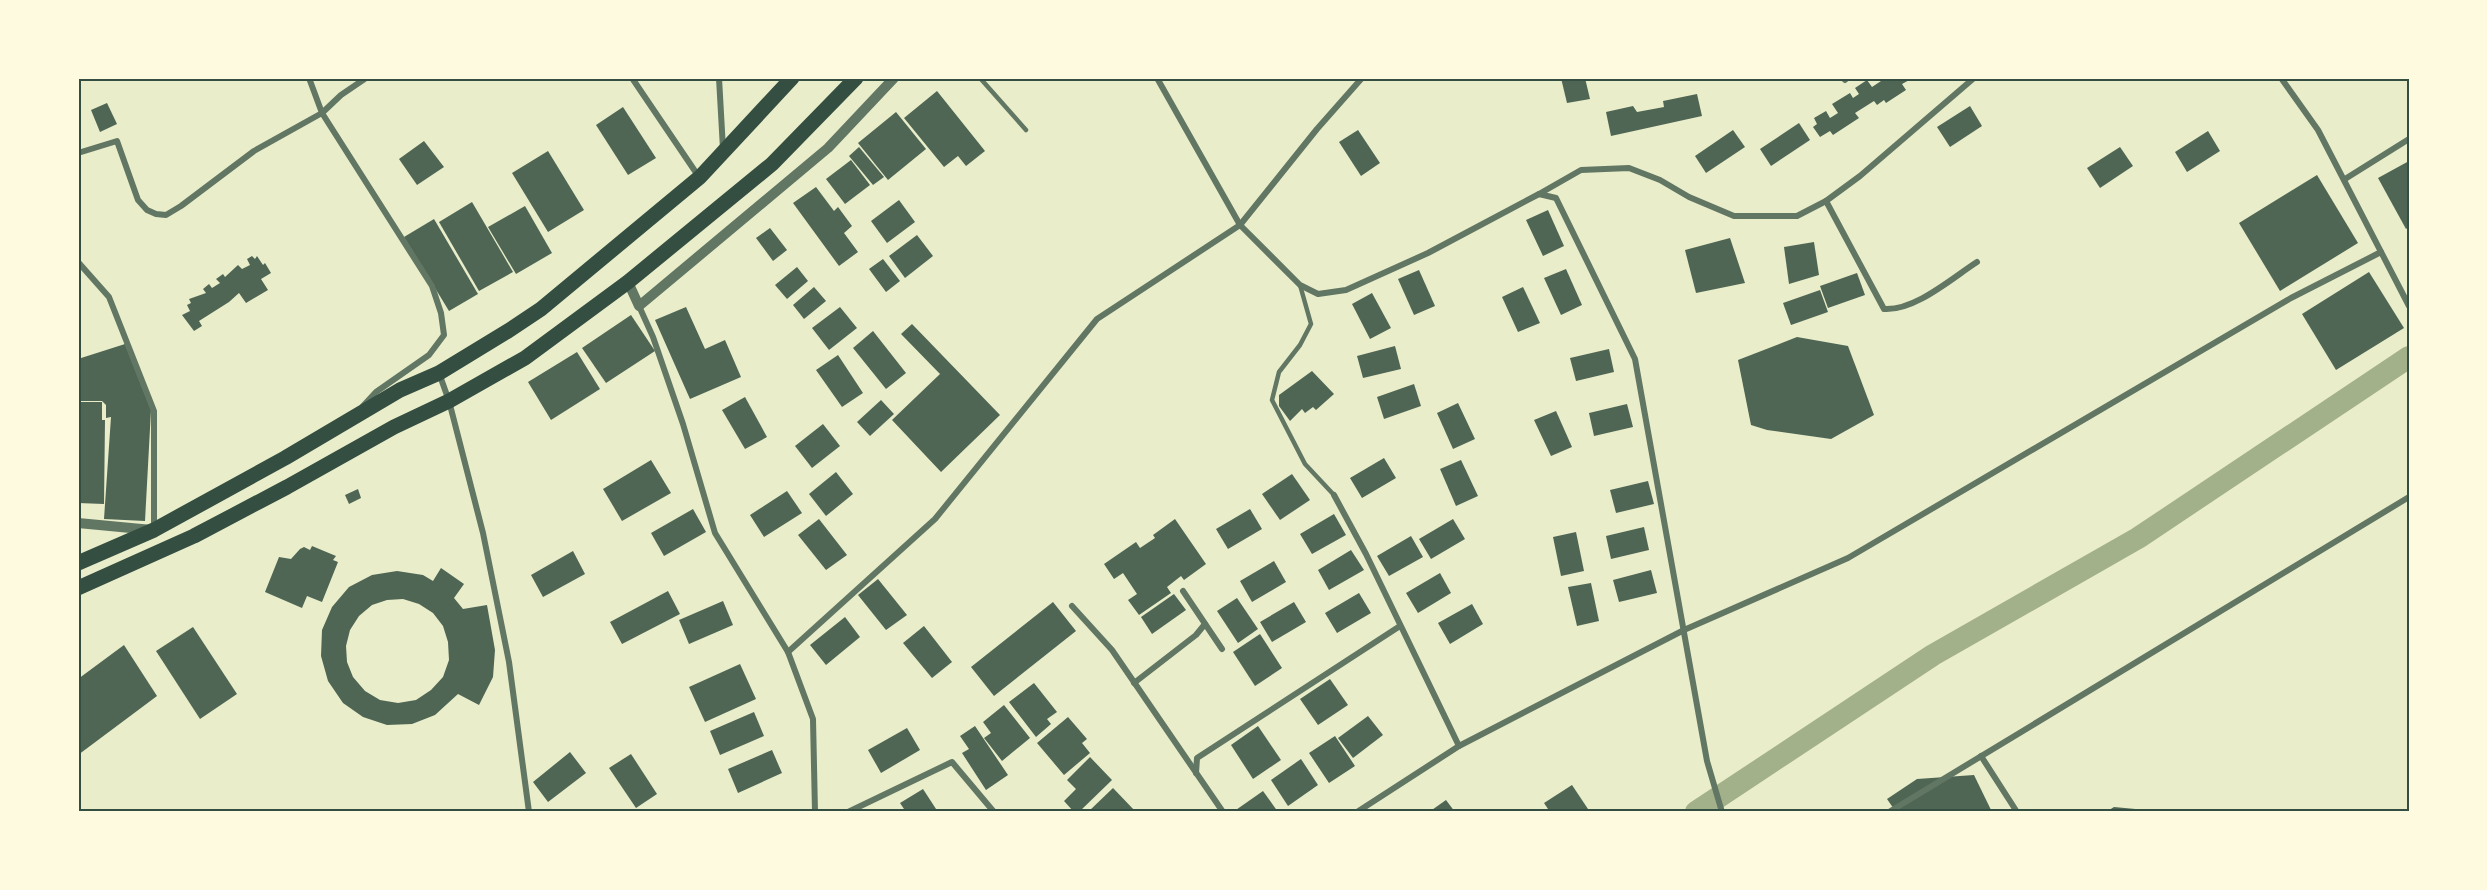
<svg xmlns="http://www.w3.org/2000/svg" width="2487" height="890" viewBox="0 0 2487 890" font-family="Lato,sans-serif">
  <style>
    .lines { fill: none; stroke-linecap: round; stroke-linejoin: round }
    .canal { stroke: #a3b18a; stroke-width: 22 }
    .building { fill: #4f6655; fill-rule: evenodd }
    .service { stroke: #617663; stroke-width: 4.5 }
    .minor { stroke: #617663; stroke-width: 6 }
    .tertiary { stroke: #617663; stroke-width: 10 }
    .primary { stroke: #344e41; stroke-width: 15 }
    .neatline { fill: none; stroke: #344e41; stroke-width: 2 }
  </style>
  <rect width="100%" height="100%" fill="#e9edc9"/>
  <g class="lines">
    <polyline class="canal" points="1696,812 1933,655 2138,538 2409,357"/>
  </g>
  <g class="building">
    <polygon points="1561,78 1585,78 1590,99 1567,103"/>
    <polygon points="1880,78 1913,78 1902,84 1906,90 1886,103 1884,100 1877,105 1874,101 1855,113 1859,118 1833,135 1830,131 1820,137 1813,127 1817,124 1814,118 1826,111 1830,118 1838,113 1832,104 1850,93 1853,98 1859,94 1855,88 1867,80 1872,87 1881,81"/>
    <polygon points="937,91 985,151 966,166 958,156 944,167 904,118"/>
    <polygon points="1697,94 1702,116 1611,136 1606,112 1633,106 1637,112 1664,107 1663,101"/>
    <polygon points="107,103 117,124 100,132 91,110"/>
    <polygon points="1970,106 1982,126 1950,147 1937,127"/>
    <polygon points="623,107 656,158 628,175 596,125"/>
    <polygon points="896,112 926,149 888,180 858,143"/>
    <polygon points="1799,123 1810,140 1771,166 1760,149"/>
    <polygon points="1358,130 1380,163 1361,176 1339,142"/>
    <polygon points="1733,130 1745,147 1706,173 1695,156"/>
    <polygon points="2208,131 2220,151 2187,172 2175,152"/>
    <polygon points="424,141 444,167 417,185 399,159"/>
    <polygon points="859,147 884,177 873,185 849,156"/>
    <polygon points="2120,147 2133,166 2100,188 2087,168"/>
    <polygon points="548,151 584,210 548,232 512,173"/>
    <polygon points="851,160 870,185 845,204 826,179"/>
    <polygon points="2409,161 2409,227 2406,229 2378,178"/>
    <polygon points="2317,175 2358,243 2280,291 2239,223"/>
    <polygon points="816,187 834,211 838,207 852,226 844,233 858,252 839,266 793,203"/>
    <polygon points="899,200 915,222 887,243 871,221"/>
    <polygon points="472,202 513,272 479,291 439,222"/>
    <polygon points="525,206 552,253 516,274 488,227"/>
    <polygon points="1548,210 1564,246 1543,256 1526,220"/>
    <polygon points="434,219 478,294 449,311 404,237"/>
    <polygon points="770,228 787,250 773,261 756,238"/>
    <polygon points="917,235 933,256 905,278 889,256"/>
    <polygon points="1730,238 1745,283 1696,293 1685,250"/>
    <polygon points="1814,242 1819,275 1789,284 1784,247"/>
    <polygon points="252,256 255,259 257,256 263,265 265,263 271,273 261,279 268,290 246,303 239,293 229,302 199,321 202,326 194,331 182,315 190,311 187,305 191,303 189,299 206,293 203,289 209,284 212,288 220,283 216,279 223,274 225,277 238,265 242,269 250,265 247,259"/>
    <polygon points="883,259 900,281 886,292 869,269"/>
    <polygon points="797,267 808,281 787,299 775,285"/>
    <polygon points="1566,269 1582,305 1561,315 1544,278"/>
    <polygon points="1419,270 1435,306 1414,315 1398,279"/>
    <polygon points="2369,272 2404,328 2336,370 2302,314"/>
    <polygon points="1857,273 1865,295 1828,308 1820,286"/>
    <polygon points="814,287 826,301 804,319 793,305"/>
    <polygon points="1523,287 1540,323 1518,332 1502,297"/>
    <polygon points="1820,290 1828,312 1791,325 1783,303"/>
    <polygon points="1372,293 1391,328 1370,339 1352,304"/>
    <polygon points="686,307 705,349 725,340 741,377 690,399 655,320"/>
    <polygon points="840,307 857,328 829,350 812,328"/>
    <polygon points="631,315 655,351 606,383 582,348"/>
    <polygon points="912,324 1000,415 941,472 892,420 940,374 901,334"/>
    <polygon points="873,331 906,373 886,389 853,348"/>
    <polygon points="1797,337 1848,346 1874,415 1831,439 1767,430 1751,425 1738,360"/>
    <polygon points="125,344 151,410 145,521 104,519 111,417 106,418 106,405 102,401 81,401 78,379 78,359"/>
    <polygon points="1395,346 1401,369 1363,378 1357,356"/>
    <polygon points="1609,349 1614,372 1576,381 1570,358"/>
    <polygon points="577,352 600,389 551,420 528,382"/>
    <polygon points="838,355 863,393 842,407 816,370"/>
    <polygon points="1312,371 1334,394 1316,410 1313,407 1305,413 1302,409 1290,421 1279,406 1279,395"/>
    <polygon points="1414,384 1421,406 1384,419 1377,397"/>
    <polygon points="745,397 767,437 745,449 722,410"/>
    <polygon points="881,400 894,414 870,436 857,422"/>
    <polygon points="78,402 102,402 102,420 105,420 104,504 78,503"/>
    <polygon points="1458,403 1475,439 1453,449 1437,413"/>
    <polygon points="1627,404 1633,427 1594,436 1589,413"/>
    <polygon points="1556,411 1572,447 1551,456 1534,420"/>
    <polygon points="823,424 840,446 812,468 795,446"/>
    <polygon points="1384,458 1396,478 1362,498 1350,478"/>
    <polygon points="651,460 671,493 622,521 603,489"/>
    <polygon points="1461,460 1478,496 1456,506 1440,469"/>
    <polygon points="836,472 853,494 826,516 809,494"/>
    <polygon points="1292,474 1310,500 1280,520 1262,494"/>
    <polygon points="1648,481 1654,504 1616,513 1610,490"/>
    <polygon points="358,489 361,498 349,504 345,495"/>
    <polygon points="787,491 802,513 764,537 750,515"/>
    <polygon points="693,509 706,532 664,556 651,533"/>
    <polygon points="1250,509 1262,529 1228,549 1216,529"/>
    <polygon points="1334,514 1346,535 1312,554 1300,534"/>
    <polygon points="819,519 847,555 826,570 798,535"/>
    <polygon points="1175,519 1206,564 1184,580 1181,576 1167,587 1171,593 1139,615 1128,600 1137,594 1123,573 1114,579 1104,564 1136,542 1140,548 1155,538 1153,535"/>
    <polygon points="1453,519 1465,539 1431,559 1419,539"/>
    <polygon points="1644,527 1649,550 1611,559 1606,536"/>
    <polygon points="1576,532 1584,571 1561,576 1553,537"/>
    <polygon points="1411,536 1423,557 1389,576 1377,556"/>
    <polygon points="312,546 336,556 333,560 338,562 322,602 307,596 302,608 265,592 279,557 291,559 300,549 304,547 310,550"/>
    <polygon points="1351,550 1364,570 1329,590 1318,570"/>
    <polygon points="573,551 585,574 543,597 531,575"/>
    <polygon points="1274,561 1286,582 1252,602 1240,581"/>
    <path d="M 441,568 L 464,584 L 454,598 L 463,609 L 487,605 L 495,650 L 493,677 L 479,705 L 458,694 L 435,715 L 412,724 L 387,725 L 363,717 L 343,703 L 328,681 L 321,656 L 322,630 L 332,607 L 349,587 L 372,575 L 397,571 L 423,575 L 433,581 ZM 403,599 L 419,604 L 433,613 L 443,626 L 448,642 L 449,660 L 443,677 L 431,690 L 416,700 L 398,703 L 380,700 L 365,691 L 353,677 L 347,662 L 346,646 L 350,630 L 359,616 L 372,605 L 387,600 Z"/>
    <polygon points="1651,570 1657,593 1619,602 1613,580"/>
    <polygon points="1440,573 1451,593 1418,613 1406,593"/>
    <polygon points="878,579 907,615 886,630 858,595"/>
    <polygon points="1591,583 1599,621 1577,626 1568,587"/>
    <polygon points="668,591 680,614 622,644 610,622"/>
    <polygon points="1359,593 1371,613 1337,633 1325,613"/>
    <polygon points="1174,594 1186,610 1152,634 1141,617"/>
    <polygon points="1237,598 1258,629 1238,643 1217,611"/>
    <polygon points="723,601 733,625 689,644 679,620"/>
    <polygon points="1053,602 1076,631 994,696 971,667"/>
    <polygon points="1294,602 1306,622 1272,642 1260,622"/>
    <polygon points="1472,604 1483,624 1450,644 1438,623"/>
    <polygon points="845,617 860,637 826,665 810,645"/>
    <polygon points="924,626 952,662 932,678 903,643"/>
    <polygon points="193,627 237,694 200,719 156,651"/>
    <polygon points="1260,634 1282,668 1255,686 1233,652"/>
    <polygon points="124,645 157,696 78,755 78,679"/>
    <polygon points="740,664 756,699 705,722 689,687"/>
    <polygon points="1330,679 1348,705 1318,725 1300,699"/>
    <polygon points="1034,683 1057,712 1047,719 1051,724 1036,737 1009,702"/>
    <polygon points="1004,705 1030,738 1002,761 984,738 991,733 983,722"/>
    <polygon points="754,712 764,736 720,755 710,731"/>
    <polygon points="1368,716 1383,735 1353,758 1338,738"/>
    <polygon points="1068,717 1087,739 1082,743 1090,753 1064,775 1037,743"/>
    <polygon points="975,726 1008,775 986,790 962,753 969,749 960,736"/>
    <polygon points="1258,726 1281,760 1253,779 1231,745"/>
    <polygon points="907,728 920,750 881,773 868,750"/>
    <polygon points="1335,736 1355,766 1329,783 1309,753"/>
    <polygon points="772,750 782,773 738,793 728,769"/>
    <polygon points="570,752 586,773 548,802 533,782"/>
    <polygon points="631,754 657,794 636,808 609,768"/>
    <polygon points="1090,757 1112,780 1079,812 1074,812 1064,801 1076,789 1067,780"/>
    <polygon points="1301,759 1318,785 1288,806 1271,780"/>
    <polygon points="1974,775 1992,812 1896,812 1887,799 1917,779"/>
    <polygon points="1572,785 1590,812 1550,812 1544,803"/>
    <polygon points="1113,788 1136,812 1088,812"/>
    <polygon points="923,789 938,812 906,812 900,803"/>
    <polygon points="1263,791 1278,812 1233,812"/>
    <polygon points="1446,800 1455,812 1429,812"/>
    <polygon points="2114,807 2146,810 2146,812 2106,812"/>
  </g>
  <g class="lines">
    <g class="service">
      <polyline points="980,78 1026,130"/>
      <polyline points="1300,285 1311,324 1300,345 1279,372 1272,400 1305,464 1334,495"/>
    </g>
    <g class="minor">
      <polyline points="632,78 699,177"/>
      <polyline points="719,78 723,149"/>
      <polyline points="1157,78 1240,225 1300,285 1318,294 1346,290 1428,253 1539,194 1556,198 1635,359 1707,761 1722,812"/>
      <polyline points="1843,78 1845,80"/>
      <polyline points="2281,78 2318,130 2409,306"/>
      <polyline points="78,153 117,141 138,200 147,210 156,214 166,215 181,206 254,151 322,113 309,78"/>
      <polyline points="2345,179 2409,139"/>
      <polyline points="1539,194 1581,170 1629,168 1660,180 1689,197 1734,216 1797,216 1826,201 1860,176 1974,78"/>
      <path d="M 1826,201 L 1884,309 C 1915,311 1952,278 1977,262"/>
      <polyline points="78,262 109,297 154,411 154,529"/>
      <polyline points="639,306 653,337 683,424 715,533 788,652 813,719 815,812"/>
      <polyline points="439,373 449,401 483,533 509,662 529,812"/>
      <polyline points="363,406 376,392 429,355 444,335 441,313 432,286 322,113 341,95 366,78"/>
      <polyline points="1334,495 1366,554 1459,746"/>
      <polyline points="1183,591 1222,649"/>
      <polyline points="1072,606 1112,650 1223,812"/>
      <polyline points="788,652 935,519 1097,319 1240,225 1317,129 1362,78"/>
      <polyline points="1134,683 1196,635 1205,624"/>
      <polyline points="1981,756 2017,812"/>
      <polyline points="1196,773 1197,758 1400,626"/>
      <polyline points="848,812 952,762 994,812"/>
      <polyline points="1357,812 1459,746 1684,630 1848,558 2291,298 2381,252"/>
      <polyline points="1889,812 2409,497"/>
    </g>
    <g class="tertiary">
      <polyline points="628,282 639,306 828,148 894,78"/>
      <polyline points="78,523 152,530"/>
    </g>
    <g class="primary">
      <polyline points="78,563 154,530 285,458 400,390 439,373 508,331 541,309 700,177 792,78"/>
      <polyline points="78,588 194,536 287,487 394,427 449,401 525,358 628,282 772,164 856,78"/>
    </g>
  </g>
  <rect width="2487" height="890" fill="none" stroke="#fefae0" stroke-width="159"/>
  <rect x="80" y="80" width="2328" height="730" class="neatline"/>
</svg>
